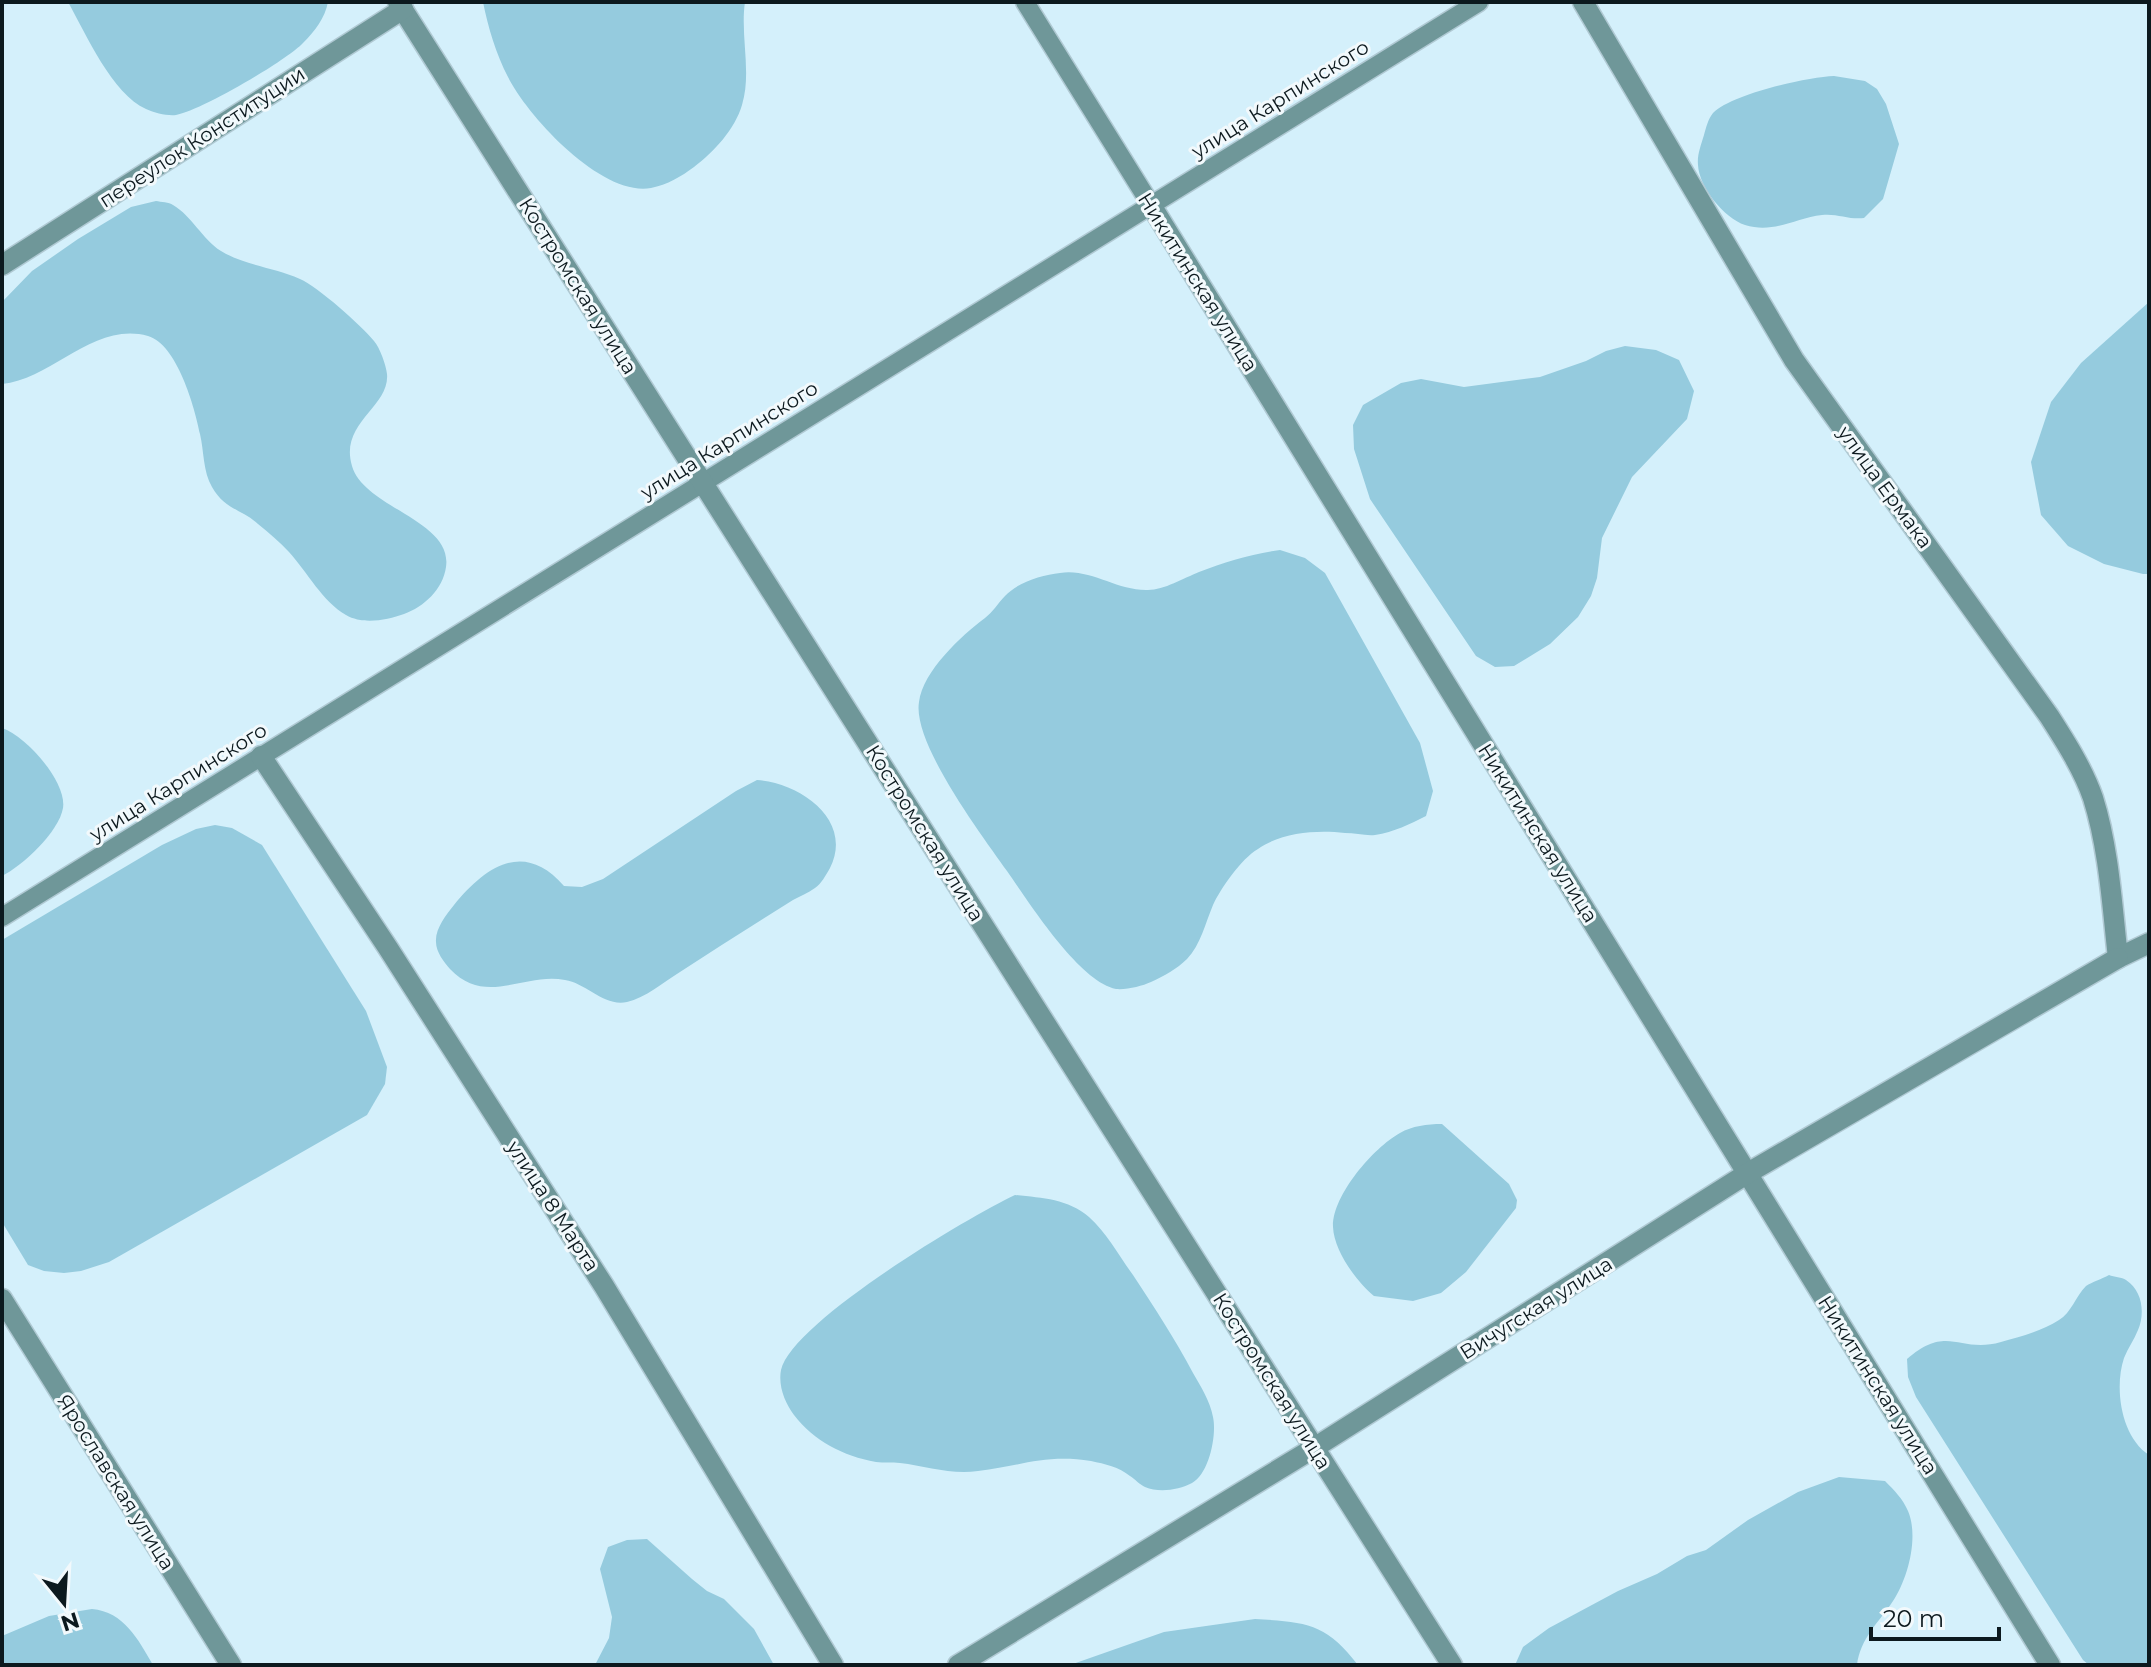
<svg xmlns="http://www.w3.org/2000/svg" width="2151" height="1667" viewBox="0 0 2151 1667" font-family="Montserrat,sans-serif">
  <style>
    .green { fill: #95cbde }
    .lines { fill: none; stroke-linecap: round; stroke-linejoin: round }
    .lane-casing { stroke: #b0c9d3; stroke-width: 21 }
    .street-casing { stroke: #b0c9d3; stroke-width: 23 }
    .lane { stroke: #6f9799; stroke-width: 18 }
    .street { stroke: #6f9799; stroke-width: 20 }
    .labels { text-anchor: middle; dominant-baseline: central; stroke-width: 6; stroke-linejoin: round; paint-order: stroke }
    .street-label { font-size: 20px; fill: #0c191e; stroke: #f2f9fc }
  </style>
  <rect width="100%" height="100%" fill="#d4f0fb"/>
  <g class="green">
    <path d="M 68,2 L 328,2 C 325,18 315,31 303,43 C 286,61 200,111 176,115 C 167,116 155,113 146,109 C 112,94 86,34 68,2 Z"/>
    <path d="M 483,2 L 745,2 C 740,36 752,72 742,105 C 735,129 714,152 694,167 C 682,176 667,185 651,188 C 602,197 528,117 508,77 C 496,54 488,27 483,2 Z"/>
    <path d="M 1834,76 L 1865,81 L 1877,89 L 1886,104 L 1899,144 L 1883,199 L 1864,218 C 1850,220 1836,213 1822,215 C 1795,218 1774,234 1745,225 C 1724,218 1699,187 1698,165 C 1697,155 1701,145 1704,135 C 1706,128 1708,119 1713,113 C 1732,94 1807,77 1834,76 Z"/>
    <path d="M 156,201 C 161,202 169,202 173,205 C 192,216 202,239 221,251 C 246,266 273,267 300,279 C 318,287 361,325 374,341 C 380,348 386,365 387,374 C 390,407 339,423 352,466 C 364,508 453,520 446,567 C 443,589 424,607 404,614 C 387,620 363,625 346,615 C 322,601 308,573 289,552 C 280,542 269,533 258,524 C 242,509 225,510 212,487 C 203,472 204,451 200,434 C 195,408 177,344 148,336 C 94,321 53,379 2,384 L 2,302 L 32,271 L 78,239 L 131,207 Z"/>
    <polygon points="2149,302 2149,574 2143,574 2104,564 2068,546 2041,515 2031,462 2051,402 2081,363"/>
    <polygon points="1625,346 1656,350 1679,360 1694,391 1687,419 1632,477 1602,538 1597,578 1591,596 1578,617 1550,644 1514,666 1495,667 1476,656 1370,499 1354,449 1353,425 1363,405 1401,383 1421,379 1464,387 1540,377 1586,361 1606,351"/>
    <path d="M 1280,550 L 1305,558 L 1325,573 L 1420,743 L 1433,791 L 1426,816 C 1410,824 1394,832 1375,835 C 1366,836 1355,833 1345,833 C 1317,830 1282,832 1258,849 C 1241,859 1221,888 1213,905 C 1205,924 1201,944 1187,959 C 1177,969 1164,976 1151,982 C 1142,986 1127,990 1116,989 C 1079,982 1028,901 1007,871 C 983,837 912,743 919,702 C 923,671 961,636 985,618 C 993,612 998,603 1005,596 C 1018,582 1042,575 1060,573 C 1090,568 1117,591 1148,590 C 1164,590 1184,578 1199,572 C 1225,562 1252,554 1280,550 Z"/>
    <path d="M 2,728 C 26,736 67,782 63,808 C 59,832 22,866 2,876 Z"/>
    <path d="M 757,780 C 800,783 854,820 830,868 C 826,875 821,884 815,888 C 808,893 800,896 793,900 C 755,924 717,948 680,972 C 664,982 645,998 627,1002 C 604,1007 586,983 565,980 C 524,972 486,1007 450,969 C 444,962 436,952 436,942 C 435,929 446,915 454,905 C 486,866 524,840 564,886 L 582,887 L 603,879 L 736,791 Z"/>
    <polygon points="215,825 232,828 262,845 366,1011 387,1067 385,1084 367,1115 109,1262 81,1271 64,1273 44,1271 28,1265 2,1222 2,940 162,845 196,829"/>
    <path d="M 1442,1124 L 1509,1184 L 1517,1200 L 1516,1208 L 1466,1272 L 1441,1293 L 1413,1301 L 1374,1296 C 1356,1281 1334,1251 1333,1227 C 1332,1196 1373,1148 1400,1133 C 1412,1126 1427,1124 1442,1124 Z"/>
    <path d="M 1015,1195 C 1042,1198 1068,1199 1089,1217 C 1107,1233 1119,1256 1133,1275 C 1154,1307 1175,1339 1193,1373 C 1201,1387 1210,1401 1213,1417 C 1217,1435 1209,1474 1192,1483 C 1179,1490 1159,1493 1145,1487 C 1140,1485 1135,1479 1130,1476 C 1119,1467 1105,1464 1091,1461 C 1045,1454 1021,1466 978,1471 C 951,1475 926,1466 900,1463 C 892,1462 884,1463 876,1462 C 843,1456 814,1441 794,1415 C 785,1403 778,1386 781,1370 C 792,1322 968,1217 1015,1195 Z"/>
    <path d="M 2109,1275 C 2114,1277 2122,1277 2126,1280 C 2143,1291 2145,1314 2138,1330 C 2134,1340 2128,1348 2124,1358 C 2114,1388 2121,1437 2149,1455 L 2149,1665 L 2089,1665 L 2083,1660 L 1916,1397 L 1908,1377 L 1907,1359 C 1948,1323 1959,1354 2001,1342 C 2019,1337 2042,1331 2059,1320 C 2071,1313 2076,1296 2086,1286 C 2092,1282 2102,1279 2109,1275 Z"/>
    <path d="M 1839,1477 L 1885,1481 C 1894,1490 1903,1499 1908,1511 C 1919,1537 1908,1578 1893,1601 C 1879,1622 1860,1639 1857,1665 L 1515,1665 L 1523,1647 L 1549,1628 L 1618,1591 L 1657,1574 L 1687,1556 L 1706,1550 L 1748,1520 L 1798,1492 Z"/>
    <polygon points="647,1539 692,1579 707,1591 724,1599 754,1629 774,1665 595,1665 609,1638 612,1617 600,1569 608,1547 627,1540"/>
    <path d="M 92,1609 C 124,1612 138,1639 153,1665 L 2,1665 L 2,1636 L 49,1616 Z"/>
    <path d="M 1255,1619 C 1306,1622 1326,1623 1358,1665 L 1070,1665 L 1164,1632 Z"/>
  </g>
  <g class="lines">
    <defs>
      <g id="lane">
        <polyline points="1025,2 1151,205"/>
        <polyline points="2,917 1479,2"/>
      </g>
      <g id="street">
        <polyline points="398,2 1452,1665"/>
        <path d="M 1583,2 L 1794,360 L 2049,716 C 2065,741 2083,769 2093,798 C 2109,849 2112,905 2118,958 L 2149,943"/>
        <polyline points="1151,205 2050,1665"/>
        <polyline points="2,265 403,9"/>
        <polyline points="261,756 388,948 604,1286 833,1665"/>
        <polyline points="2,1299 231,1665"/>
        <polyline points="958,1665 1314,1448 1748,1173 2118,958"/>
      </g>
    </defs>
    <use href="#lane" class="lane-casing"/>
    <use href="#street" class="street-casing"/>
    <use href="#lane" class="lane"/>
    <use href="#street" class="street"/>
  </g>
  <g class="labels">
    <g class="street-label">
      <text transform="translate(1280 99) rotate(-32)">улица Карпинского</text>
      <text transform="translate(202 137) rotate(-33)">переулок Конституции</text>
      <text transform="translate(1198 282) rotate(58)">Никитинская улица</text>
      <text transform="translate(578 286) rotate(58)">Костромская улица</text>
      <text transform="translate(729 440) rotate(-32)">улица Карпинского</text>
      <text transform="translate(1885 487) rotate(54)">улица Ермака</text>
      <text transform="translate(178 782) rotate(-32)">улица Карпинского</text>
      <text transform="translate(925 833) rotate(58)">Костромская улица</text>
      <text transform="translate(1538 833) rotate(58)">Никитинская улица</text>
      <text transform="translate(553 1206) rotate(57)">улица 8 Марта</text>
      <text transform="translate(1536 1308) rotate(-32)">Вичугская улица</text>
      <text transform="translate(1272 1381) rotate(58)">Костромская улица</text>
      <text transform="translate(1878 1385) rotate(58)">Никитинская улица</text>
      <text transform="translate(116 1482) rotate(58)">Ярославская улица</text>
    </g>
  </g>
  <rect width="2151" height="1667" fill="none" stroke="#0c191e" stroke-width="8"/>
  <g transform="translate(64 1603) rotate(162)" stroke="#f2f9fc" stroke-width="6" paint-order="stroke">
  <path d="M0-6L14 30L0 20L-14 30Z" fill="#0c191e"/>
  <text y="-12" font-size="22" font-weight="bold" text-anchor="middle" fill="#0c191e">N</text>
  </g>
  <path d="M1871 1627v12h128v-12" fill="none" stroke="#0c191e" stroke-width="4"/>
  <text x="1883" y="1627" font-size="24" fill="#0c191e" stroke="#f2f9fc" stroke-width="6" paint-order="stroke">20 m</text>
</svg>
